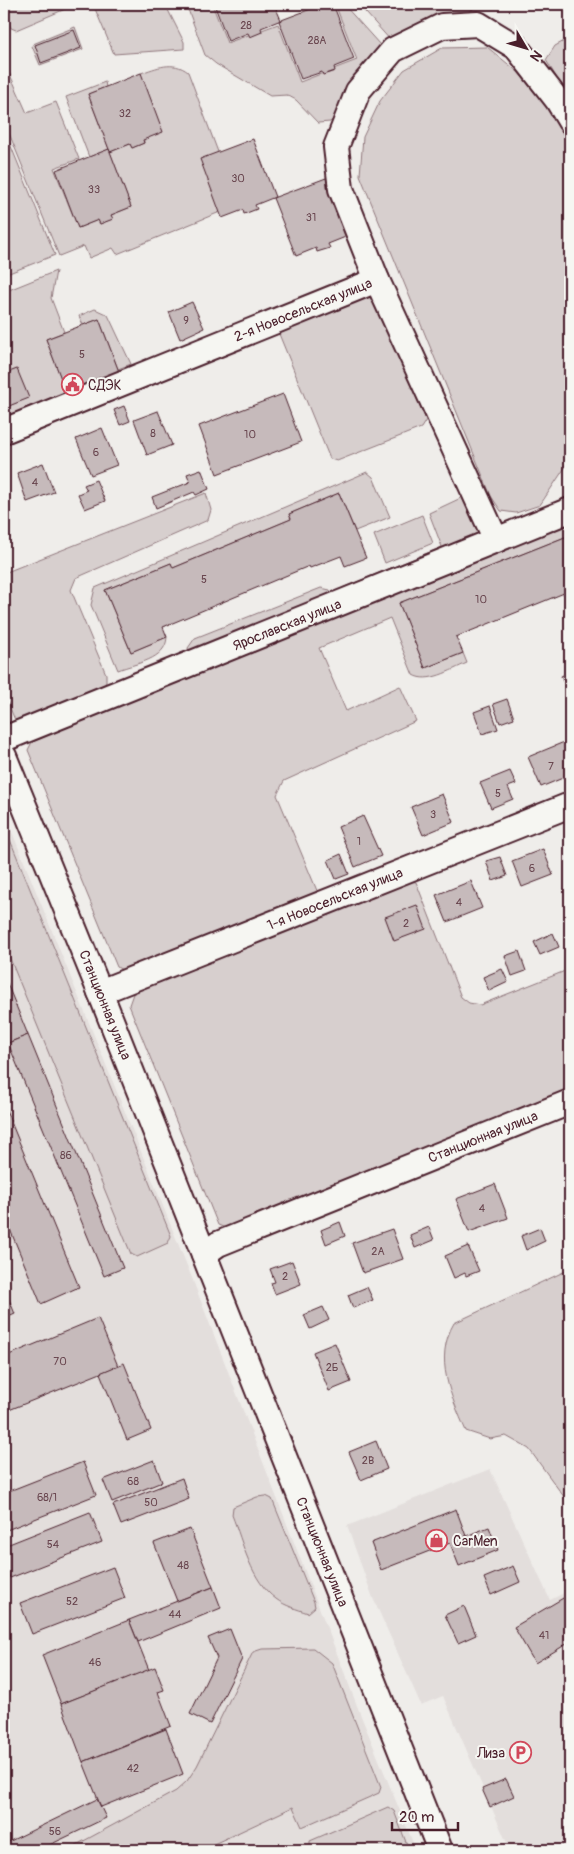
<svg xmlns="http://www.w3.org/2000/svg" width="574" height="1854" viewBox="0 0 574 1854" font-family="Pangolin,sans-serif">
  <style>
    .built { fill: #e3dedc }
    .green { fill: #d7cfce; stroke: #90777c }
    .building { fill: #c6babb; stroke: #4a1f2b }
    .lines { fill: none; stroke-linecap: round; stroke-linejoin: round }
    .minor-casing { stroke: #4a1f2b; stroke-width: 28 }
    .minor { stroke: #f6f6f2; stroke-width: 24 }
    .labels { text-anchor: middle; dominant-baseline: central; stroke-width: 4; stroke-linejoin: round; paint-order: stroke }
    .number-label { font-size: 11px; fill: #69464f }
    .street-label { font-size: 14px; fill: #4a1f2b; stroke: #f6f6f2 }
    .poi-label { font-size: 14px; fill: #4a1f2b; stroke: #f6f6f2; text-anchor: start }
  </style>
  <rect width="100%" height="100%" fill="#efedea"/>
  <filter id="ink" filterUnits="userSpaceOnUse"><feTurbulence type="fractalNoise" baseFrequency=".02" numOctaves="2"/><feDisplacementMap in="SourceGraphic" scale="10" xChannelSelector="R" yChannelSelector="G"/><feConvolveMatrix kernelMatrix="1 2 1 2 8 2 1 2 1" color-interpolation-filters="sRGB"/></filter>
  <g filter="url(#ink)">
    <g class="built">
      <polygon points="4,812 192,1278 361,1716 416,1850 4,1850"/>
      <polygon points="490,1469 550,1600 570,1590 570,1850 510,1850 443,1696 421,1705 373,1598 347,1526"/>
    </g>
    <g class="green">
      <polygon points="4,4 77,4 16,30 11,28 4,12"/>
      <polygon points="93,4 165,4 184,42 184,49 114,54"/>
      <polygon points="186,4 212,4 227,43 278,24 300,82 357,60 335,4 345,6 380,45 382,51 344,109 330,122 318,123 296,100 287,95 270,96 216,64 205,55"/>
      <polygon points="358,4 479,4 470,11 392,42"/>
      <polygon points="75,27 83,49 40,65 32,46 33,44"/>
      <polygon points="568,39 570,45 570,100 546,60 555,46"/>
      <polygon points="487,47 518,72 549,110 570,147 570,460 540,505 516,513 501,511 491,496 360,175 363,137 380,101 404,70 442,48"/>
      <path d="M 4,61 L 27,113 L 56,102 L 79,159 L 54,168 L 78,228 L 98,220 L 100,224 L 112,219 L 111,215 L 131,207 L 110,152 L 130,144 L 132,148 L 144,143 L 141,73 C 156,68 173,60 188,72 L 218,152 L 220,212 L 117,254 L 113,248 L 89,258 L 84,246 L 59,256 L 4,121 Z"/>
      <polygon points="105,82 106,87 88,94 109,149 89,157 66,97"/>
      <polygon points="4,129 55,255 4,275"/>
      <polygon points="56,271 51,298 64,332 46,339 68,397 4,423 4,292"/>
      <polygon points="365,295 375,299 426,420 421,428 337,461 330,459 279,334 284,327"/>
      <polygon points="95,309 108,315 131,364 118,369 99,319 83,325 79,316"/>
      <polygon points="440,444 483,533 351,592 342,588 442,547 429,513 463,497"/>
      <path d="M 367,472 L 373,477 L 390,517 L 355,531 L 339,493 L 289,514 L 291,519 L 173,568 L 171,563 L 105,590 L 131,652 L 167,637 C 166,660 136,663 118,670 L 91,605 L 95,588 Z"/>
      <polygon points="206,493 211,510 208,520 76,578 71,590 106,674 106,682 102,689 19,724 15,720 4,694 4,573"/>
      <polygon points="422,515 433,543 385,563 374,535"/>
      <path d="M 570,522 L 570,535 L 399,603 L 425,668 L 463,653 L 467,663 C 451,670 428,684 413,675 L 390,618 L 319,648 L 346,711 L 400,686 L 416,721 L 284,781 L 277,795 L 318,893 L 126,972 L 117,967 L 28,750 L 32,742 L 306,627 Z"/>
      <polygon points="321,588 330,590 333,598 190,655 188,648 195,638"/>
      <polygon points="4,825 171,1236 168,1243 137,1257 131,1254 4,944"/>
      <polygon points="410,881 416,882 461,997 469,1003 480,1005 570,969 570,1090 231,1230 218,1225 129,1005 135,988"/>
      <path d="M 570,1269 L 570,1505 L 529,1449 L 506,1436 L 490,1439 L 466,1431 C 451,1396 433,1359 454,1323 Z"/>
      <path d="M 266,1496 L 272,1499 L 314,1602 L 315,1607 L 308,1613 C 297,1609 285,1606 276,1599 C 251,1581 243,1543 232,1515 L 233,1507 L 257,1497 Z"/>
      <polygon points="313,1648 332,1663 381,1787 379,1793 302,1827 293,1807 201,1850 67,1850 176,1791 187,1781 197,1766 253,1652 262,1649"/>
      <polygon points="388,1807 394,1811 409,1850 310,1850 310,1841"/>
    </g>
    <g class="building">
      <polygon points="214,4 274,4 281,20 261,28 262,32 250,37 248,33 228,41"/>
      <polygon points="324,4 333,4 354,59 334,67 335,71 323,75 322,72 301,79 279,21"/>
      <polygon points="74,30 81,48 41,63 35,45"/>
      <polygon points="141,73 163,132 143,140 144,143 132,148 130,144 110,152 88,94"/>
      <polygon points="253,139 275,197 255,205 257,209 244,214 243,210 222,218 200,159"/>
      <polygon points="109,149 131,207 111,215 113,219 100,224 98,220 78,228 56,170"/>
      <polygon points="326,178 348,236 328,244 330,248 317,252 316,248 296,256 273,198"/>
      <polygon points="192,302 204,328 180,339 169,312"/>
      <polygon points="99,319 121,377 68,397 46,339"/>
      <polygon points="17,369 29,398 4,408 4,374"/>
      <polygon points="283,394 301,442 217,474 199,426"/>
      <polygon points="124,406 130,421 120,425 114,410"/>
      <polygon points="158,411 172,445 147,455 134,420"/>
      <polygon points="102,428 117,465 91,475 76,439"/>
      <polygon points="43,463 54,492 27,502 17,473"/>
      <polygon points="201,469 209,489 196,495 194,492 156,508 152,497 190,482 187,474"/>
      <polygon points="96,480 105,501 85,509 78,494 87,490 84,485"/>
      <polygon points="339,493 366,558 345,566 341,556 310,568 309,566 163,627 167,637 131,652 105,590 171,563 173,568 291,519 289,514"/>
      <polygon points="570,535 570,594 569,591 456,637 463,653 425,668 399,603"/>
      <polygon points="570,672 570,687 566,689 561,676"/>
      <polygon points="507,699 514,718 500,723 493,704"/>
      <polygon points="490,706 498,729 482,734 474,712"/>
      <polygon points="569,740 570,775 541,787 528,757"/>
      <polygon points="510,771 516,784 508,787 513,799 491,808 480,783"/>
      <polygon points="442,794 454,822 423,835 411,807"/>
      <polygon points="363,816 381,856 355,867 338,827"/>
      <polygon points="543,849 553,875 522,887 512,861"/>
      <polygon points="341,854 349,874 336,879 328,860"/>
      <polygon points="500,857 507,876 493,881 486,861"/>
      <polygon points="471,881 482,908 447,922 436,895"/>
      <polygon points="417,905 426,929 394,941 385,917"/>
      <polygon points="553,933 559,947 540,955 534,942"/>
      <polygon points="519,951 526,971 512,976 505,956"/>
      <polygon points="502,969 508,982 489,991 483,977"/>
      <polygon points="4,976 28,1035 8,1043 4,1032"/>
      <polygon points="28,1035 123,1268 104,1276 8,1043"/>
      <polygon points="4,1105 79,1287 41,1304 4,1215"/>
      <polygon points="495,1184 508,1218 469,1232 456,1199"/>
      <polygon points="340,1222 345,1236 326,1244 321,1230"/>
      <polygon points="429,1227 434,1240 415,1248 410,1235"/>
      <polygon points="540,1228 545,1241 526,1250 521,1236"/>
      <polygon points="392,1229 403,1259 363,1273 352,1243"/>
      <polygon points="468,1246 479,1271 466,1276 465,1273 454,1278 445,1256"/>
      <polygon points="292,1261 301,1284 275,1294 271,1283 275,1282 270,1269"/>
      <polygon points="4,1287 15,1314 4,1319"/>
      <polygon points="367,1287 373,1300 353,1308 348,1295"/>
      <polygon points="323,1307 329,1320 310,1329 304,1315"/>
      <polygon points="98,1318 118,1366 4,1412 4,1357"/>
      <polygon points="335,1343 351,1382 329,1391 313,1352"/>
      <polygon points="124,1363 151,1430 127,1440 100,1373"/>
      <polygon points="376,1441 387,1469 361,1480 349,1452"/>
      <polygon points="154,1460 162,1482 112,1502 103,1480"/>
      <polygon points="83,1462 96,1495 4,1531 4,1493"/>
      <polygon points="182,1478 189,1499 121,1525 113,1505"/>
      <polygon points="456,1509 466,1536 489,1527 498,1550 459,1566 450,1543 381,1570 371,1543"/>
      <polygon points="90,1512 102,1542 10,1578 4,1561 4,1546"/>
      <polygon points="190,1529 213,1587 177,1601 154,1543"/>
      <polygon points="513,1566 520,1582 491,1595 484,1578"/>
      <polygon points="113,1567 125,1598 32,1634 20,1603"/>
      <polygon points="213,1587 221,1608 138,1642 129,1620"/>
      <polygon points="570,1594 570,1642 535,1663 514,1627"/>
      <polygon points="464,1606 476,1635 458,1643 445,1615"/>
      <polygon points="129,1620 149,1670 61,1704 42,1655"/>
      <polygon points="230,1629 242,1659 210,1724 190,1714 217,1658 208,1638"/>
      <polygon points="155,1667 164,1690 158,1692 171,1726 83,1762 61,1704"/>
      <polygon points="166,1729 183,1774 101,1807 83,1762"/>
      <polygon points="506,1779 514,1796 490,1807 482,1789"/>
      <polygon points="97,1799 106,1818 39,1850 4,1850 4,1844"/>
    </g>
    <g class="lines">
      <defs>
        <g id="minor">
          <polyline points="377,280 496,540"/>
          <polyline points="4,431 377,280 341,189 336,147 358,91 393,50 442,26 478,24 516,47 558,101 570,121"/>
          <polyline points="4,739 570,510"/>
          <polyline points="4,756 100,992 440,1850"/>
          <polyline points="100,992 570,805"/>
          <polyline points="204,1254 218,1244 570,1102"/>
        </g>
      </defs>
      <use href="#minor" class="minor-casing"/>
      <use href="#minor" class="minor"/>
    </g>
  </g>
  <defs>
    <symbol id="civic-ring" viewBox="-11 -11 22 22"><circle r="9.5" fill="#f6f6f2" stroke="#d1495b" stroke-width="1.5"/><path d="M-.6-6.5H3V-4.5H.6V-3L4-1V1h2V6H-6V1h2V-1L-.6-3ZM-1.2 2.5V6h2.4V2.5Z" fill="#d1495b"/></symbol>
    <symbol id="shop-ring" viewBox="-11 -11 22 22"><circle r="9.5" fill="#f6f6f2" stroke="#d1495b" stroke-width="1.5"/><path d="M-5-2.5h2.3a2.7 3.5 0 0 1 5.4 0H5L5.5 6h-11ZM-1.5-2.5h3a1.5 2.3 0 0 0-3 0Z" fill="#d1495b"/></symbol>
    <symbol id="parking-ring" viewBox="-11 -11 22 22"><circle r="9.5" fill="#f6f6f2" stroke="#d1495b" stroke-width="1.5"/><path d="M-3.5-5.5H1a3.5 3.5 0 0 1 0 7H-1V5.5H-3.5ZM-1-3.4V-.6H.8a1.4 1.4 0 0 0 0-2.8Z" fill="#d1495b"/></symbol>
  </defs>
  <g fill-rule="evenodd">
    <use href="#civic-ring" x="60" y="372" width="25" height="25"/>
    <use href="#shop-ring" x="424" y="1528" width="25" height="25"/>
    <use href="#parking-ring" x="508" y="1740" width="25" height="25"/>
  </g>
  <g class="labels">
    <g class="number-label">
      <text x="246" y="25">28</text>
      <text x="317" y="40">28А</text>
      <text x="125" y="113">32</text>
      <text x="238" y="178">30</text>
      <text x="94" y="189">33</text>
      <text x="311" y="217">31</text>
      <text x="186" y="320">9</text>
      <text x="82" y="354">5</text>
      <text x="153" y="433">8</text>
      <text x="250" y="434">10</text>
      <text x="96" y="452">6</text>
      <text x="35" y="482">4</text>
      <text x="204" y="579">5</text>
      <text x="481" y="599">10</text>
      <text x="551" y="766">7</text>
      <text x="498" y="793">5</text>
      <text x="433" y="814">3</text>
      <text x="359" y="841">1</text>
      <text x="532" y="868">6</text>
      <text x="459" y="902">4</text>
      <text x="406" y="923">2</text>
      <text x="66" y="1155">86</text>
      <text x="482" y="1208">4</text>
      <text x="378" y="1251">2А</text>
      <text x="285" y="1276">2</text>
      <text x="60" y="1361">70</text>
      <text x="332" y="1367">2Б</text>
      <text x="368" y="1460">2В</text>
      <text x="133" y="1481">68</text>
      <text x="47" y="1497">68/1</text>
      <text x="151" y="1502">50</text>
      <text x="53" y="1544">54</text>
      <text x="183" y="1565">48</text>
      <text x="72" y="1601">52</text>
      <text x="175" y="1614">44</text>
      <text x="544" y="1635">41</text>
      <text x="95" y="1662">46</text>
      <text x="133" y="1768">42</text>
      <text x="55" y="1831">56</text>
    </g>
    <g class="street-label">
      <text transform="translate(303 310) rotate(-22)">2-я Новосельская улица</text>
      <text transform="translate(287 625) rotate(-22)">Ярославская улица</text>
      <text transform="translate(335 899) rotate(-22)">1-я Новосельская улица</text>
      <text transform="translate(105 1005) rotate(68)">Станционная улица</text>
      <text transform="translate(483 1137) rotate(-22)">Станционная улица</text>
      <text transform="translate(322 1552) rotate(68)">Станционная улица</text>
    </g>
    <g class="poi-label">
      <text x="88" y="385">СДЭК</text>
      <text x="453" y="1541">CarMen</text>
      <text x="505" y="1753" text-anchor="end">Лиза</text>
    </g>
  </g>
  <rect width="574" height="1854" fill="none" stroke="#f6f6f2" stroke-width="20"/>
  <rect x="10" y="10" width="554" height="1834" fill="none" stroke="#4a1f2b" stroke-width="2" filter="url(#ink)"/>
  <g transform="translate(526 48) rotate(128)" stroke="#f6f6f2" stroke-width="4" paint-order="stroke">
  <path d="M0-4L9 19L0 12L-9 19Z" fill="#4a1f2b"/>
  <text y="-8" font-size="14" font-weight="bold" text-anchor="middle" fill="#4a1f2b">N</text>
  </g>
  <path d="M392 1822v8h66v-8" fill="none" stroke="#4a1f2b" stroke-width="2.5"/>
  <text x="399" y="1822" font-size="15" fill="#4a1f2b" stroke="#f6f6f2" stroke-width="4" paint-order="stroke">20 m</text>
</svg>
